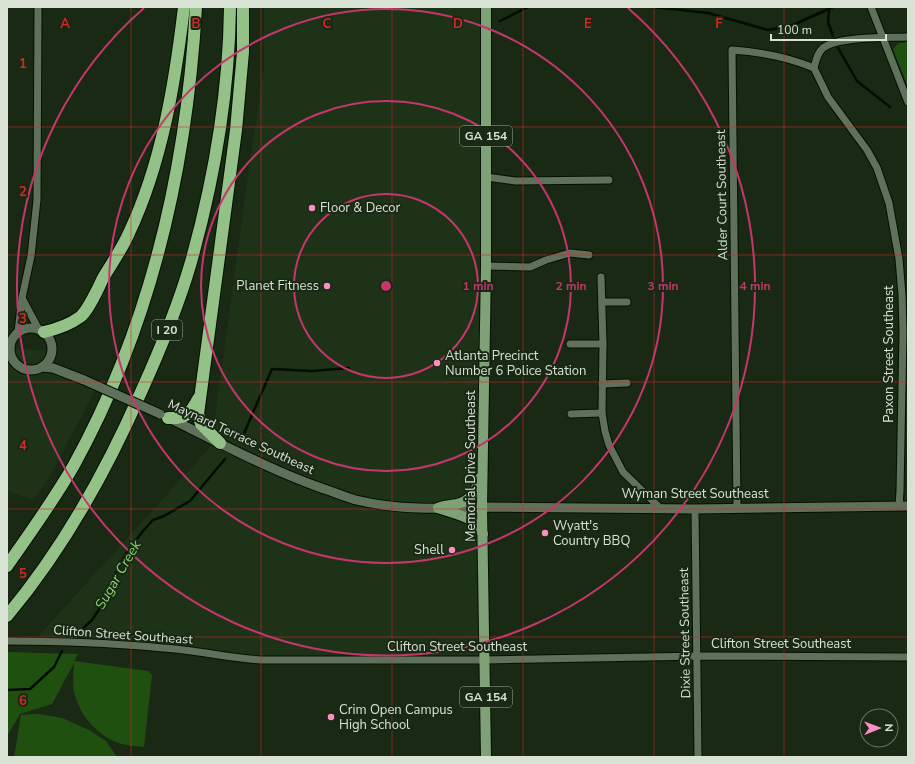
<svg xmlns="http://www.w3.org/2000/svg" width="915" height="764" viewBox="0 0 915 764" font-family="'Nunito Sans',sans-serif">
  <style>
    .built { fill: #1e3218 }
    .green { fill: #205010 }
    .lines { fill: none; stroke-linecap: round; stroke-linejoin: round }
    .stream { stroke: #000d00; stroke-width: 2.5 }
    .minor-casing { stroke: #041102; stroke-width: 9 }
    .tertiary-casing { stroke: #041102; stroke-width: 11 }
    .primary-casing { stroke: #041102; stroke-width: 12 }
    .motorway-casing { stroke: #041102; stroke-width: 14 }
    .minor { stroke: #5f715a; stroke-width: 7 }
    .tertiary { stroke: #5f715a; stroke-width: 9 }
    .primary { stroke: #7ea175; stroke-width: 10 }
    .motorway { stroke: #93c187; stroke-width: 12 }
    .tertiary-bridge-casing { stroke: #041102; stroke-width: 11; stroke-linecap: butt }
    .tertiary-bridge { stroke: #5f715a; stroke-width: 9 }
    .grid { fill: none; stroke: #d62828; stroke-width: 1; stroke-opacity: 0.55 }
    .ring { fill: none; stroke: #c5366d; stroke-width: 2 }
    .poi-dot { fill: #fa8fc6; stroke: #192914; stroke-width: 1.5 }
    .labels { text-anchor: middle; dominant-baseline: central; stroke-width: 4; stroke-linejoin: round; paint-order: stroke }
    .shield { fill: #192914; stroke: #9eaa9a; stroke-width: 1 }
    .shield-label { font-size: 12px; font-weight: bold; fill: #d7e1d4 }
    .street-label { font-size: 13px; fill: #d7e1d4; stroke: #192914 }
    .poi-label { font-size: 13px; fill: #d7e1d4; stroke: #192914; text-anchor: start }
    .water-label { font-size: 14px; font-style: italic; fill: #87d770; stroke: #192914 }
    .grid-label { font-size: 13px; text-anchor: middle; font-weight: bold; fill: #d62828; stroke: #192914; stroke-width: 4; stroke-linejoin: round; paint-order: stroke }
    .centre { fill: #c5366d; stroke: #192914; stroke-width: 2 }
    .ring-label { font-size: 12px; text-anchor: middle; font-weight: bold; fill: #c5366d; stroke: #192914; stroke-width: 4; stroke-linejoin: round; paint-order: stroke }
  </style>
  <rect width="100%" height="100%" fill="#192914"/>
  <g class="built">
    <polygon points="264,7 485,7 489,661 242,657 161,647 32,643 211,446 249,168 264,67"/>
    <polygon points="7,348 52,351 45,363 97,387 47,481 33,500 7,491"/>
  </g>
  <g class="green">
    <polygon points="908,42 908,87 893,49 899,43"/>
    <path d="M 7,652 L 78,654 L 74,661 L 148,671 L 152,675 L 144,747 C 137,746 129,746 122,744 C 98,737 79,715 74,691 C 72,682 74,671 74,663 L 52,704 L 20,714 L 7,736 Z"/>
    <polygon points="38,714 62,718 89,730 106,741 117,757 14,757 21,715"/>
  </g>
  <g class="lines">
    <g class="stream">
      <polyline points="653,7 708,13 768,30 793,25 833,7"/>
      <polyline points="829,10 828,22 833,36"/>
      <polyline points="500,21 528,7"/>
      <polyline points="838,48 857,81 890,107"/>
      <polyline points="242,438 272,369 312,371 349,368"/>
      <polyline points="81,630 92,620 98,611 113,586 114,576 127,552 143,531 153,520 164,516 190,501 225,459"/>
      <polyline points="7,690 30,689 54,667 62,651"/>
    </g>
    <defs>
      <g id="minor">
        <polyline points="871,7 908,102"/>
        <path d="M 814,68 C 816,61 817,53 823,48 C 838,36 888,38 908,37"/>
        <polyline points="486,177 516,181 609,180"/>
        <polyline points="486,266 530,267 546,260 570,253 589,255"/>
        <polyline points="601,277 603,344 602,413 605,431 609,445 623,472 659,507"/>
        <polyline points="23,300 38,328"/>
        <polyline points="602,302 627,302"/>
        <polyline points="18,332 22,298 31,256 37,200 38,7"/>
        <polyline points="570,344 603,344"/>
        <polyline points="602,384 627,383"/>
        <polyline points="571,414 602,413"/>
        <path d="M 737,507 L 732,50 C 761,52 788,57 814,68 L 828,97 L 867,150 L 877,168 L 889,203 L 899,259 L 902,295 L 903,332 L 900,491 L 899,506"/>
        <polyline points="695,509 698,757"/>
        <path d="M 7,641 C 59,641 112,643 163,648 C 196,650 228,658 261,660 L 485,660 L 703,656 L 908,657"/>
      </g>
      <g id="tertiary">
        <circle cx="31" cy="349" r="21"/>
        <polyline points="42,367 53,368 84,380"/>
        <path d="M 169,418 C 220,443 270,470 324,489 C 334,492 345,497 356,500 C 397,510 440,509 482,507 L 695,509 L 908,506"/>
      </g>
      <g id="primary">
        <polyline points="486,7 486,266 482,507 486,757"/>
        <path d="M 438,508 C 444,505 451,505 457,504 C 471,501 476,490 480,478"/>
        <path d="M 438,508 C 457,515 472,515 483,534"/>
      </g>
      <g id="motorway">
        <path d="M 44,332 C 57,329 69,325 80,317 C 87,312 99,287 103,278 C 112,263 122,249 129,233 C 162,163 175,83 184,7"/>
        <path d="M 168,418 C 186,419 190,414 198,399"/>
        <polyline points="220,443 201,424 198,414 236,130 243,52 243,7"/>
        <path d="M 7,566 C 30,533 54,500 74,465 C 151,325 187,166 196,7"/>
        <path d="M 7,616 C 63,549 106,472 141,392 C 160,350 178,307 191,262 C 214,180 229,93 230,7"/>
      </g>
    </defs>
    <use href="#minor" class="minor-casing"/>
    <use href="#tertiary" class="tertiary-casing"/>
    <use href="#primary" class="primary-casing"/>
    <use href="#motorway" class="motorway-casing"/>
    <use href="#minor" class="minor"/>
    <use href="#tertiary" class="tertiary"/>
    <use href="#primary" class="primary"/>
    <use href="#motorway" class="motorway"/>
    <defs>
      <polyline id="tertiary-bridge" points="84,380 160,414"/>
    </defs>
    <use href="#tertiary-bridge" class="tertiary-bridge-casing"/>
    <use href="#tertiary-bridge" class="tertiary-bridge"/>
  </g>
  <path class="grid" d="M 131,7 L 131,757M 261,7 L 261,757M 392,7 L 392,757M 523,7 L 523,757M 654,7 L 654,757M 784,7 L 784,757M 7,127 L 908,127M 7,255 L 908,255M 7,382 L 908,382M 7,509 L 908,509M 7,637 L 908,637"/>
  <g class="ring">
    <circle cx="386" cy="286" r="92"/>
    <circle cx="386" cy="286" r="185"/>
    <circle cx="386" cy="286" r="277"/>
    <path d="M628 8A369 369 0 1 1 144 8"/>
  </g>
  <g class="poi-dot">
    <circle cx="312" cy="208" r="4"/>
    <circle cx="327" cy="286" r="4"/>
    <circle cx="437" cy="363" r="4"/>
    <circle cx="545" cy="533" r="4"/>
    <circle cx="452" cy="550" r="4"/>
    <circle cx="331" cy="717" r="4"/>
  </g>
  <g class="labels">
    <g class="shield">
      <rect x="460" y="126" width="52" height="20" rx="3"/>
      <rect x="152" y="320" width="30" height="20" rx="3"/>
      <rect x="460" y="687" width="52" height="20" rx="3"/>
    </g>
    <g class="shield-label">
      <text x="486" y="136">GA 154</text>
      <text x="167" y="330">I 20</text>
      <text x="486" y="697">GA 154</text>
    </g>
    <g class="street-label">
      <text transform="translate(722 195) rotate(-91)">Alder Court Southeast</text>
      <text transform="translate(889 354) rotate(-90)">Paxon Street Southeast</text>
      <text transform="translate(241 437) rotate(25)">Maynard Terrace Southeast</text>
      <text transform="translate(471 466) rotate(-90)">Memorial Drive Southeast</text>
      <text x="695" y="494">Wyman Street Southeast</text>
      <text transform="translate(685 633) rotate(-91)">Dixie Street Southeast</text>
      <text transform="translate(123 635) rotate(4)">Clifton Street Southeast</text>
      <text x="781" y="644">Clifton Street Southeast</text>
      <text x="457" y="647">Clifton Street Southeast</text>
    </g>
    <g class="poi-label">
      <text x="320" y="208">Floor &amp; Decor</text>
      <text x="319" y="286" text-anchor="end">Planet Fitness</text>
      <text x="445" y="356">Atlanta Precinct<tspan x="445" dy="15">Number 6 Police Station</tspan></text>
      <text x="553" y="526">Wyatt's<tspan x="553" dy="15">Country BBQ</tspan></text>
      <text x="444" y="550" text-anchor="end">Shell</text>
      <text x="339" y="710">Crim Open Campus<tspan x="339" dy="15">High School</tspan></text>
    </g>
    <g class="water-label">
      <text transform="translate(118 575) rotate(-60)">Sugar Creek</text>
    </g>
  </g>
  <g class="grid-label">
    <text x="65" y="28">A</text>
    <text x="196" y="28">B</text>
    <text x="327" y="28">C</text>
    <text x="458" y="28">D</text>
    <text x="588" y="28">E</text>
    <text x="719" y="28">F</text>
    <text x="23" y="68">1</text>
    <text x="23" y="196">2</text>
    <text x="23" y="323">3</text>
    <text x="23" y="450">4</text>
    <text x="23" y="578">5</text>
    <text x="23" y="705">6</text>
  </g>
  <circle cx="386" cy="286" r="6" class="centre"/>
  <g class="ring-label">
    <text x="478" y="290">1 min</text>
    <text x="571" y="290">2 min</text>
    <text x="663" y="290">3 min</text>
    <text x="755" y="290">4 min</text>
  </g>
  <rect width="915" height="764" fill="none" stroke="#d7e1d4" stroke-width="16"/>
  <g transform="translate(879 728) rotate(89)"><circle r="19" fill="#192914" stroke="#657361"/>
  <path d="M0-3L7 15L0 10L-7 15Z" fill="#fa8fc6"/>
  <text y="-6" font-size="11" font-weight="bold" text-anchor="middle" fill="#d7e1d4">N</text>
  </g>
  <path d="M771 34v6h115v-6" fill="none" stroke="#d7e1d4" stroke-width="2"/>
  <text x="777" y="34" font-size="12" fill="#d7e1d4" stroke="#192914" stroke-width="3" paint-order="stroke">100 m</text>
</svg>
